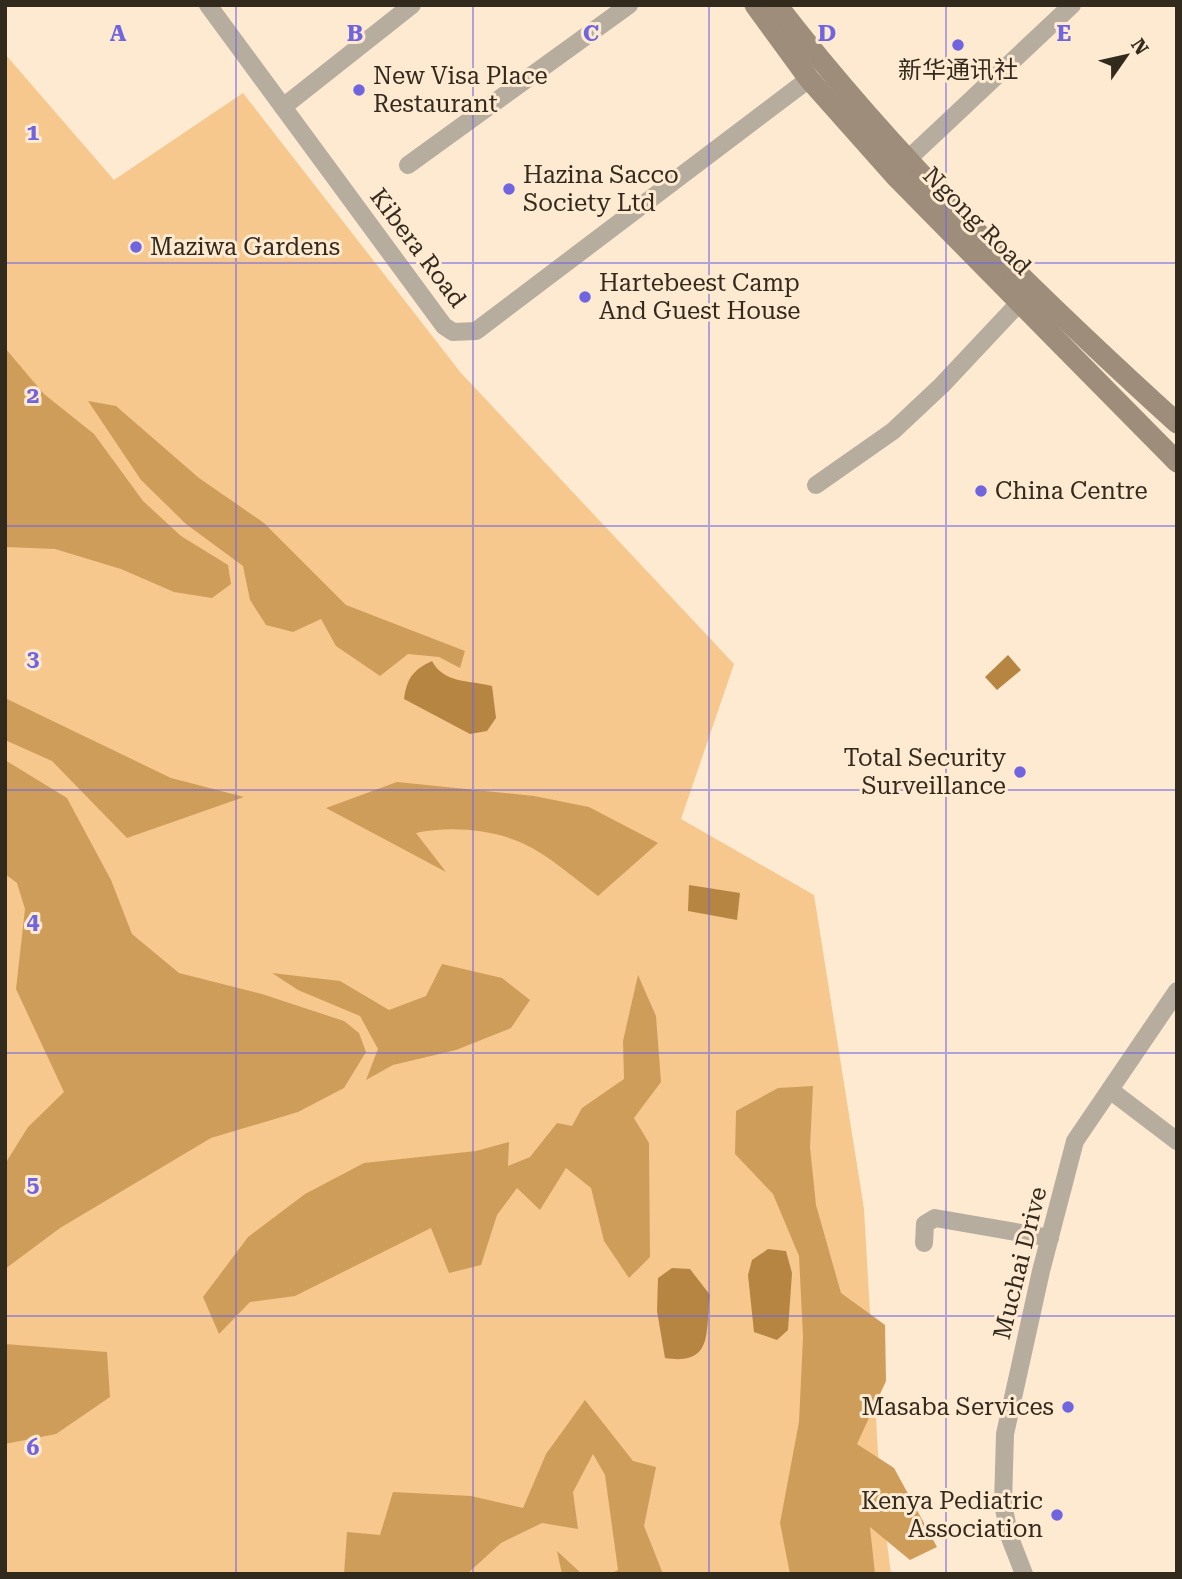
<svg xmlns="http://www.w3.org/2000/svg" width="1182" height="1579" viewBox="0 0 1182 1579" font-family="'Roboto Serif','Noto Sans SC',serif">
  <style>
    .green { fill: #f6c88d }
    .forest { fill: #cf9d5a }
    .water { fill: #b68542 }
    .lines { fill: none; stroke-linecap: round; stroke-linejoin: round }
    .street { stroke: #b7ad9f; stroke-width: 18 }
    .secondary { stroke: #9d8d7a; stroke-width: 21 }
    .grid { fill: none; stroke: #7065df; stroke-width: 2; stroke-opacity: 0.55 }
    .poi-dot { fill: #7065df; stroke: #feead1; stroke-width: 2.5 }
    .labels { text-anchor: middle; dominant-baseline: central; stroke-width: 6; stroke-linejoin: round; paint-order: stroke }
    .poi-label { font-size: 24px; fill: #332a1e; stroke: #feead1; text-anchor: start }
    .street-label { font-size: 24px; fill: #332a1e; stroke: #feead1 }
    .grid-label { font-size: 23px; text-anchor: middle; font-weight: bold; fill: #7065df; stroke: #feead1; stroke-width: 6; stroke-linejoin: round; paint-order: stroke }
  </style>
  <rect width="100%" height="100%" fill="#feead1"/>
  <polygon class="green" points="5,54 114,180 243,93 461,373 734,664 681,819 814,895 864,1209 880,1488 891,1574 5,1574"/>
  <g class="forest">
    <polygon points="5,348 44,394 94,434 143,501 181,536 228,565 231,584 212,598 174,592 121,569 55,549 5,547"/>
    <polygon points="88,401 116,406 199,478 264,523 346,605 465,651 460,668 439,657 408,654 380,676 336,646 321,619 293,632 266,625 250,600 243,566 186,524 141,480"/>
    <polygon points="5,698 171,778 244,797 127,838 52,761 5,740"/>
    <polygon points="5,760 67,798 111,880 132,934 179,973 262,994 344,1021 359,1033 366,1052 344,1088 298,1112 211,1138 60,1228 5,1269 5,1164 28,1127 64,1092 16,989 25,909 17,883 5,874"/>
    <path d="M 397,782 L 534,796 L 589,807 L 658,843 L 598,896 C 575,879 549,855 522,843 C 491,829 449,826 416,833 L 446,872 L 326,808 Z"/>
    <polygon points="442,964 502,978 530,1000 511,1028 456,1050 393,1065 366,1080 378,1049 360,1016 298,990 272,973 340,981 389,1010 426,996"/>
    <polygon points="638,975 656,1016 661,1082 634,1118 649,1143 650,1257 629,1278 604,1241 591,1188 566,1168 540,1210 517,1188 497,1215 481,1265 449,1273 431,1228 295,1296 250,1302 219,1334 203,1297 248,1237 305,1194 364,1163 476,1151 509,1142 508,1166 530,1157 557,1123 572,1126 582,1108 624,1079 623,1041"/>
    <polygon points="813,1086 810,1147 816,1205 841,1293 885,1325 886,1381 857,1444 894,1468 937,1547 910,1560 870,1527 875,1574 790,1574 780,1523 799,1422 803,1337 799,1256 773,1194 735,1154 736,1111 778,1088"/>
    <polygon points="5,1344 107,1352 110,1397 56,1434 5,1444"/>
    <polygon points="585,1400 633,1461 656,1467 644,1526 663,1574 610,1574 618,1570 605,1475 593,1454 573,1492 578,1529 542,1523 501,1543 467,1574 344,1574 347,1532 380,1535 393,1492 471,1496 523,1508 546,1454"/>
    <polygon points="557,1551 582,1574 562,1574"/>
  </g>
  <g class="water">
    <polygon points="1008,655 1021,670 997,690 985,677"/>
    <path d="M 432,661 C 444,684 470,680 492,686 L 496,718 L 487,731 L 470,734 L 404,699 C 407,678 413,670 432,661 Z"/>
    <polygon points="689,885 740,893 737,920 688,911"/>
    <polygon points="768,1249 786,1251 792,1273 788,1330 777,1340 754,1332 748,1275 752,1260"/>
    <path d="M 672,1268 L 690,1269 L 710,1295 C 705,1330 715,1366 665,1358 L 657,1311 L 658,1278 Z"/>
  </g>
  <g class="lines">
    <g class="street">
      <polyline points="208,5 444,326 453,332 476,331 809,79"/>
      <polyline points="283,107 412,5"/>
      <polyline points="907,160 1072,5"/>
      <polyline points="408,165 629,5"/>
      <polyline points="816,485 893,431 942,385 1021,301"/>
      <polyline points="1110,1090 1177,1141"/>
      <polyline points="924,1243 925,1224 935,1218 1050,1238"/>
      <polyline points="1024,1574 1010,1538 1003,1504 1005,1434 1041,1271 1075,1141 1177,991"/>
    </g>
    <g class="secondary">
      <polyline points="755,5 809,79 897,178 1177,462"/>
      <path d="M 777,5 C 895,158 1034,293 1177,423"/>
    </g>
  </g>
  <path class="grid" d="M 236,5 L 236,1574M 473,5 L 473,1574M 709,5 L 709,1574M 946,5 L 946,1574M 5,263 L 1177,263M 5,526 L 1177,526M 5,790 L 1177,790M 5,1053 L 1177,1053M 5,1316 L 1177,1316"/>
  <g class="poi-dot">
    <circle cx="958" cy="45" r="7"/>
    <circle cx="359" cy="90" r="7"/>
    <circle cx="509" cy="189" r="7"/>
    <circle cx="136" cy="247" r="7"/>
    <circle cx="585" cy="297" r="7"/>
    <circle cx="981" cy="491" r="7"/>
    <circle cx="1020" cy="772" r="7"/>
    <circle cx="1068" cy="1407" r="7"/>
    <circle cx="1057" cy="1515" r="7"/>
  </g>
  <g class="labels">
    <g class="poi-label">
      <text x="958" y="70" text-anchor="middle">新华通讯社</text>
      <text x="373" y="76">New Visa Place<tspan x="373" dy="28">Restaurant</tspan></text>
      <text x="523" y="175">Hazina Sacco<tspan x="523" dy="28">Society Ltd</tspan></text>
      <text x="150" y="247">Maziwa Gardens</text>
      <text x="599" y="283">Hartebeest Camp<tspan x="599" dy="28">And Guest House</tspan></text>
      <text x="995" y="491">China Centre</text>
      <text x="1006" y="758" text-anchor="end">Total Security<tspan x="1006" dy="28">Surveillance</tspan></text>
      <text x="1054" y="1407" text-anchor="end">Masaba Services</text>
      <text x="1043" y="1501" text-anchor="end">Kenya Pediatric<tspan x="1043" dy="28">Association</tspan></text>
    </g>
    <g class="street-label">
      <text transform="translate(977 221) rotate(45)">Ngong Road</text>
      <text transform="translate(418 248) rotate(53)">Kibera Road</text>
      <text transform="translate(1020 1263) rotate(-76)">Muchai Drive</text>
    </g>
  </g>
  <g class="grid-label">
    <text x="118" y="41">A</text>
    <text x="355" y="41">B</text>
    <text x="591" y="41">C</text>
    <text x="827" y="41">D</text>
    <text x="1064" y="41">E</text>
    <text x="33" y="140">1</text>
    <text x="33" y="403">2</text>
    <text x="33" y="666">3</text>
    <text x="33" y="929">4</text>
    <text x="33" y="1192">5</text>
    <text x="33" y="1455">6</text>
  </g>
  <rect width="1182" height="1579" fill="none" stroke="#332a1e" stroke-width="14"/>
  <g transform="translate(1126 56) rotate(56)" stroke="#feead1" stroke-width="5" paint-order="stroke">
  <path d="M0-5L12 26L0 18L-12 26Z" fill="#332a1e"/>
  <text y="-10" font-size="19" font-weight="bold" text-anchor="middle" fill="#332a1e">N</text>
  </g>
</svg>
